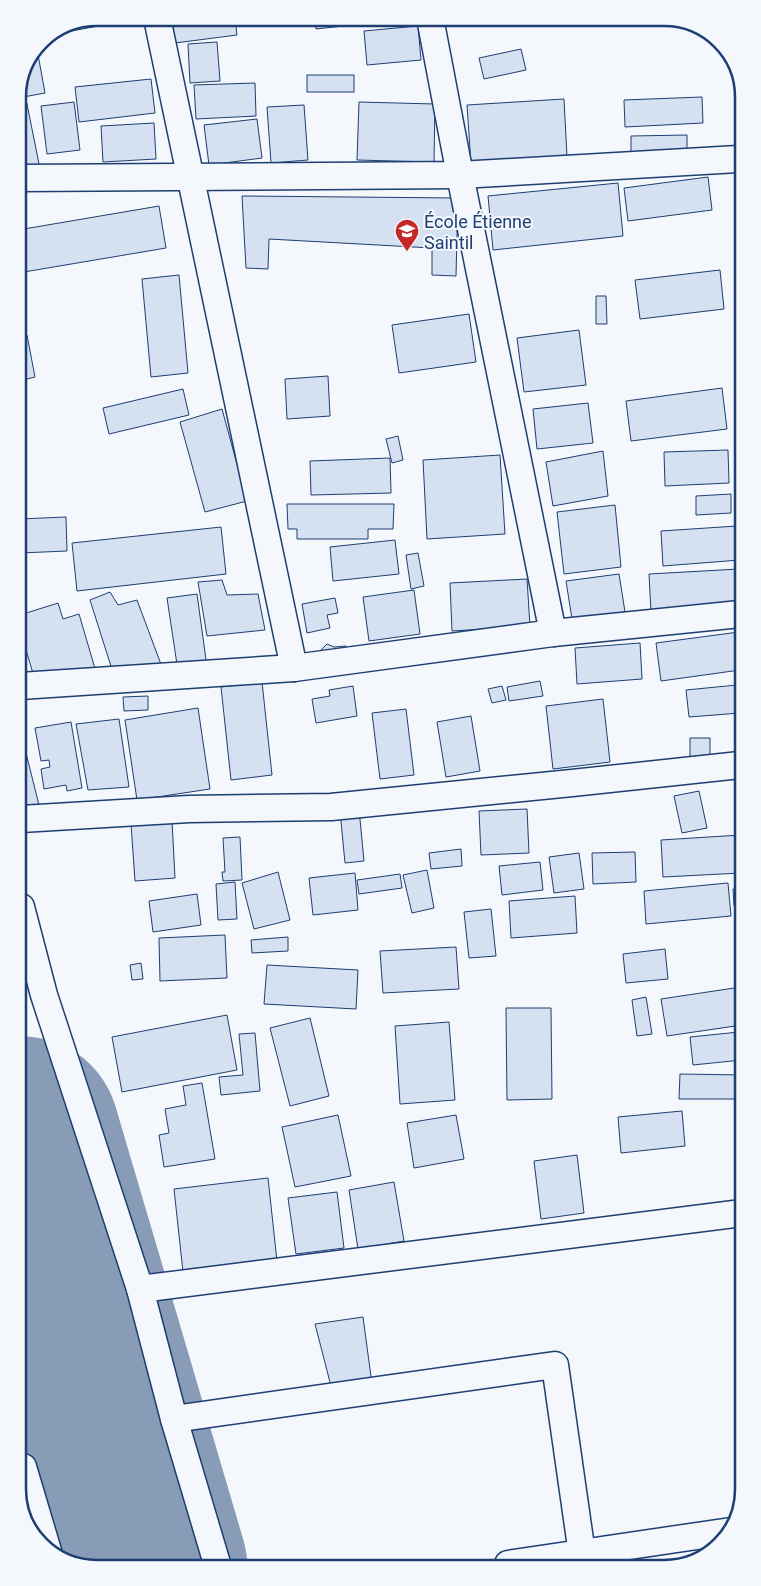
<svg xmlns="http://www.w3.org/2000/svg" width="761" height="1586" viewBox="0 0 761 1586" font-family="Roboto,sans-serif">
  <style>
    .lines { fill: none; stroke-linecap: round; stroke-linejoin: round }
    .runway { stroke: #889bb7; stroke-width: 195 }
    .building { fill: #d5e0f0; stroke: #1d3f73 }
    .street-casing { stroke: #1d3f73; stroke-width: 29 }
    .street { stroke: #f4f7fb; stroke-width: 26 }
    .labels { text-anchor: middle; dominant-baseline: central; stroke-width: 4; stroke-linejoin: round; paint-order: stroke }
    .poi-label { font-size: 18px; fill: #1d3f73; stroke: #f4f7fb; text-anchor: start }
    .rim { fill: none; stroke: #1d3f73; stroke-width: 2.5 }
  </style>
  <rect width="100%" height="100%" fill="#f4f7fb"/>
  <g class="lines">
    <polyline class="runway" points="22,1134 150,1568"/>
  </g>
  <g class="building">
    <polygon points="97,18 131,18 131,20 66,32 66,30"/>
    <polygon points="172,18 235,18 237,35 175,43"/>
    <polygon points="315,18 409,18 409,19 316,29"/>
    <polygon points="418,26 421,60 367,65 364,31"/>
    <polygon points="217,42 220,81 190,83 188,44"/>
    <polygon points="37,49 45,93 18,98 18,92"/>
    <polygon points="521,49 526,70 484,79 479,58"/>
    <rect x="307" y="75" width="47" height="17"/>
    <polygon points="151,79 155,113 79,122 75,87"/>
    <polygon points="255,83 256,116 196,119 194,85"/>
    <polygon points="702,97 703,123 625,127 624,100"/>
    <polygon points="26,99 39,164 18,168 18,101"/>
    <polygon points="564,99 567,157 471,164 467,105"/>
    <polygon points="74,102 80,150 47,154 41,106"/>
    <polygon points="359,102 435,104 434,162 357,160"/>
    <polygon points="304,105 308,160 271,163 267,107"/>
    <polygon points="257,119 262,158 209,165 204,125"/>
    <polygon points="154,123 156,159 103,162 101,126"/>
    <polygon points="687,135 687,154 631,155 631,136"/>
    <polygon points="708,177 712,210 628,221 624,188"/>
    <polygon points="618,183 623,236 493,250 488,196"/>
    <polygon points="242,196 458,198 456,276 432,275 432,248 269,239 268,269 246,268"/>
    <polygon points="159,206 166,248 18,273 18,230"/>
    <polygon points="720,270 724,309 640,319 635,280"/>
    <polygon points="179,275 188,373 151,377 142,279"/>
    <polygon points="596,296 606,296 607,324 596,324"/>
    <polygon points="469,314 476,362 399,373 392,325"/>
    <polygon points="579,330 586,385 524,392 517,338"/>
    <polygon points="27,335 35,377 19,381 19,337"/>
    <polygon points="328,376 330,416 287,419 285,379"/>
    <polygon points="722,388 727,429 631,441 626,401"/>
    <polygon points="183,389 189,415 109,434 103,408"/>
    <polygon points="588,403 593,443 537,449 533,409"/>
    <polygon points="222,409 247,501 205,512 180,422"/>
    <polygon points="398,436 403,460 392,463 386,439"/>
    <polygon points="728,450 729,483 665,486 664,452"/>
    <polygon points="603,451 608,496 553,506 546,462"/>
    <polygon points="500,455 505,534 427,539 423,460"/>
    <polygon points="390,458 391,493 311,495 310,461"/>
    <polygon points="731,494 731,513 696,515 696,496"/>
    <polygon points="287,504 394,504 393,529 368,529 368,539 297,539 297,529 288,529"/>
    <polygon points="615,505 621,567 564,574 557,512"/>
    <polygon points="66,517 67,551 20,553 19,519"/>
    <polygon points="737,526 740,560 663,566 661,531"/>
    <polygon points="221,527 226,574 77,591 72,543"/>
    <polygon points="395,540 399,574 333,581 330,547"/>
    <polygon points="418,553 424,586 411,589 406,555"/>
    <polygon points="739,569 740,608 651,612 649,574"/>
    <polygon points="619,574 625,612 572,619 566,581"/>
    <polygon points="527,579 530,626 452,631 450,583"/>
    <polygon points="222,580 227,595 258,594 265,630 207,636 198,582"/>
    <polygon points="414,590 420,634 369,641 363,597"/>
    <polygon points="110,592 118,605 137,600 162,667 115,679 90,600"/>
    <polygon points="197,594 207,667 178,671 167,598"/>
    <polygon points="335,598 338,613 327,615 330,628 307,633 302,604"/>
    <polygon points="58,603 63,619 79,614 96,672 38,690 20,630 20,615"/>
    <polygon points="739,632 740,670 661,681 656,643"/>
    <polygon points="640,643 642,679 577,684 575,648"/>
    <polygon points="327,644 334,647 346,646 348,656 318,653"/>
    <polygon points="540,681 543,696 509,701 507,687"/>
    <polygon points="262,682 272,775 231,780 221,687"/>
    <polygon points="737,685 740,713 689,717 686,690"/>
    <polygon points="353,686 357,716 316,723 312,699 330,696 329,690"/>
    <polygon points="502,686 506,700 492,703 488,689"/>
    <polygon points="148,696 148,710 124,711 123,697"/>
    <polygon points="603,699 610,762 553,769 546,706"/>
    <polygon points="198,708 210,789 137,800 125,720"/>
    <polygon points="406,709 414,775 380,779 372,713"/>
    <polygon points="471,716 480,771 446,777 437,722"/>
    <polygon points="119,719 129,787 88,790 76,724"/>
    <polygon points="71,722 82,788 67,791 66,785 44,789 41,769 50,767 49,760 41,761 35,728"/>
    <polygon points="21,733 39,805 21,807"/>
    <polygon points="690,738 710,738 710,758 690,759"/>
    <polygon points="699,791 707,828 682,833 674,796"/>
    <polygon points="359,809 364,861 345,863 340,811"/>
    <polygon points="527,809 529,853 481,855 479,811"/>
    <polygon points="172,821 175,878 135,881 131,824"/>
    <polygon points="741,835 741,873 663,877 661,840"/>
    <polygon points="240,837 242,880 223,881 222,872 225,872 223,838"/>
    <polygon points="461,849 462,866 431,869 429,853"/>
    <polygon points="635,852 636,882 593,884 592,853"/>
    <polygon points="579,853 584,889 554,893 549,857"/>
    <polygon points="540,862 543,890 502,895 499,866"/>
    <polygon points="427,870 434,908 412,913 403,875"/>
    <polygon points="278,872 290,920 254,929 242,883"/>
    <polygon points="355,873 358,910 313,915 309,878"/>
    <polygon points="400,874 402,888 359,894 357,880"/>
    <polygon points="235,882 237,919 218,920 216,884"/>
    <polygon points="728,883 731,916 646,924 644,891"/>
    <polygon points="733,889 741,889 741,905 734,906"/>
    <polygon points="197,894 201,925 153,932 149,901"/>
    <polygon points="575,896 577,933 511,938 509,901"/>
    <polygon points="491,909 496,956 469,958 464,912"/>
    <polygon points="225,935 227,978 160,981 159,938"/>
    <polygon points="288,937 288,951 252,953 251,940"/>
    <polygon points="456,947 459,989 383,993 380,951"/>
    <polygon points="665,949 668,979 626,983 623,954"/>
    <polygon points="141,963 143,979 132,980 130,965"/>
    <polygon points="267,965 358,970 356,1009 264,1004"/>
    <polygon points="741,987 742,1025 667,1036 661,999"/>
    <polygon points="646,997 652,1034 637,1036 632,1000"/>
    <polygon points="506,1008 551,1008 552,1099 507,1100"/>
    <polygon points="227,1015 237,1070 122,1092 112,1037"/>
    <polygon points="310,1018 329,1096 290,1106 270,1028"/>
    <polygon points="449,1022 455,1100 400,1104 395,1026"/>
    <polygon points="739,1032 742,1060 693,1065 690,1037"/>
    <polygon points="255,1033 260,1091 221,1095 219,1077 243,1075 239,1034"/>
    <polygon points="680,1074 742,1075 742,1099 679,1099"/>
    <polygon points="202,1083 215,1159 164,1167 159,1135 169,1133 165,1109 186,1105 183,1086"/>
    <polygon points="682,1111 685,1146 621,1153 618,1117"/>
    <polygon points="338,1115 351,1176 295,1187 282,1127"/>
    <polygon points="456,1115 464,1159 414,1168 407,1123"/>
    <polygon points="736,1150 742,1150 742,1179 738,1179"/>
    <polygon points="577,1155 584,1213 541,1219 534,1161"/>
    <polygon points="268,1178 277,1261 183,1272 174,1189"/>
    <polygon points="394,1182 404,1241 358,1249 349,1190"/>
    <polygon points="337,1192 344,1248 296,1254 288,1198"/>
    <polygon points="363,1317 372,1384 332,1390 315,1324"/>
  </g>
  <g class="lines">
    <defs>
      <g id="street">
        <polyline points="157,18 294,668"/>
        <polyline points="430,18 460,175 553,633"/>
        <polyline points="18,178 460,175 738,159"/>
        <polyline points="20,686 294,668 553,633 740,614"/>
        <polyline points="21,819 189,809 331,807 572,783 740,765"/>
        <polyline points="21,907 44,995 140,1289 174,1419 218,1567"/>
        <polyline points="140,1289 742,1213"/>
        <polyline points="174,1419 555,1365 582,1554"/>
        <polyline points="23,1467 48,1551"/>
        <polyline points="508,1564 731,1531"/>
      </g>
    </defs>
    <use href="#street" class="street-casing"/>
    <use href="#street" class="street"/>
  </g>
  <defs>
    <symbol id="school-pin" viewBox="-11 -11 22 30"><path d="M0 17L-7.5 6A9.5 9.5 0 1 1 7.5 6Z" fill="#c62828" stroke="#f4f7fb"/><path d="M0-5L7-2L0 1L-7-2ZM-4 1L0 2.5L4 1V4Q0 6-4 4Z" fill="#fff"/></symbol>
  </defs>
  <g fill-rule="evenodd">
    <use href="#school-pin" x="393" y="217" width="28" height="38"/>
  </g>
  <g class="labels">
    <g class="poi-label">
      <text x="424" y="221">École Étienne<tspan x="424" dy="21">Saintil</tspan></text>
    </g>
  </g>
  <path d="M0 0H761V1586H0ZM97 26H664A71 71 0 0 1 735 97V1489A71 71 0 0 1 664 1560H97A71 71 0 0 1 26 1489V97A71 71 0 0 1 97 26Z" fill="#f4f7fb" fill-rule="evenodd"/>
  <path class="rim" d="M97 26H664A71 71 0 0 1 735 97V1489A71 71 0 0 1 664 1560H97A71 71 0 0 1 26 1489V97A71 71 0 0 1 97 26Z"/>
</svg>
